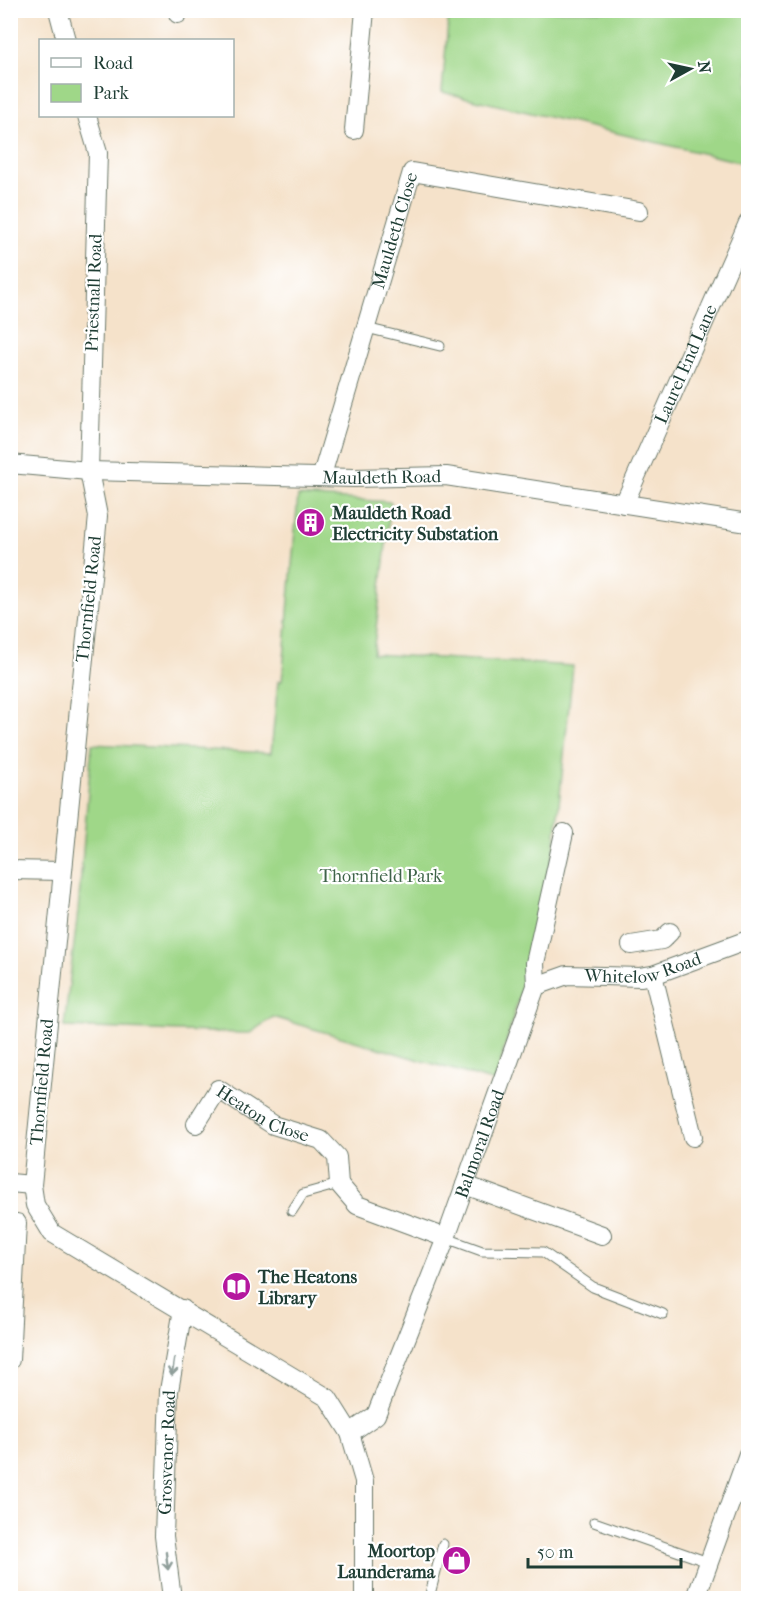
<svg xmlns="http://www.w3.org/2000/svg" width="759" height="1609" viewBox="0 0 759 1609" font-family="'IM FELL French Canon',serif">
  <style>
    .green { fill: #9fd788; stroke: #5f8a5e; stroke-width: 1.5 }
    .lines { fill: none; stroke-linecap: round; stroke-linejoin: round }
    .lane-casing { stroke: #6a7768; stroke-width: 11 }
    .street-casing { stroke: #6a7768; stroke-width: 20 }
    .lane { stroke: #fff; stroke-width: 9 }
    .street { stroke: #fff; stroke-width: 18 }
    .oneway { stroke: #8f9e9a }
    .labels { text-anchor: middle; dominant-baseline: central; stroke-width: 4.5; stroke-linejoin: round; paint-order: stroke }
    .street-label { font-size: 18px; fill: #1f3d34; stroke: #fff }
    .poi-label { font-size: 18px; font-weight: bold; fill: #1f3d34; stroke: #fff; text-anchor: start }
    .park-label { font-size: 18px; fill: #3f6449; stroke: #fff }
  </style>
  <rect width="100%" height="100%" fill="#fff"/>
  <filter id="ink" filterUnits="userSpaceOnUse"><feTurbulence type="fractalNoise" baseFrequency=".0167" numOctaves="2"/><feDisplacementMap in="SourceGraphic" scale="12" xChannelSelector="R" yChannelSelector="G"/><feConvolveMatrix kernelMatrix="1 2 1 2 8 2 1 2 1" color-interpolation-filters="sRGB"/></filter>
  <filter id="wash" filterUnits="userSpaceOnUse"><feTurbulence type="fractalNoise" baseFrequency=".008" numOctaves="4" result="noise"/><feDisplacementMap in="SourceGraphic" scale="24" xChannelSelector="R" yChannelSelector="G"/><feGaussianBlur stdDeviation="1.35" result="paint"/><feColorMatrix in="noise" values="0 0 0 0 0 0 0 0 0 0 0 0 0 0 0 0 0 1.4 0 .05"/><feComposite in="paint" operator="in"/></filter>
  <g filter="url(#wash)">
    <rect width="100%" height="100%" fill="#f5e2ca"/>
    <g class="green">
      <polygon points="449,11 748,11 748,164 442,92"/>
      <polygon points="298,496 391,502 373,654 573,666 555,844 534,943 495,1082 273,1017 250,1033 241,1033 64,1027 78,911 92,744 271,753 278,681 282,681"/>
    </g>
  </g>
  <g filter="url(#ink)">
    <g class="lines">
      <defs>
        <g id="lane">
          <polyline points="366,328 440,346"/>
          <polyline points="292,1211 303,1194 339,1184"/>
          <polyline points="446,1238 482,1251 543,1252 593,1287 663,1314"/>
          <polyline points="594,1522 708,1562"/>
          <polyline points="429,1598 443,1544"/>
        </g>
        <g id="street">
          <polyline points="58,10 66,40"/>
          <polyline points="178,14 179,10"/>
          <polyline points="87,116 98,153 89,471 98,516 32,1185 35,1205 52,1233 328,1398 350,1433 364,1481 364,1598"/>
          <polyline points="354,130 365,10"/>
          <path id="s1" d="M 10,464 L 89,471 L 354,478 L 446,476 L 748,523"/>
          <path id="s2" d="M 322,475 L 412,172 L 639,211"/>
          <path id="s3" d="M 624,504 L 748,223"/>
          <polyline points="10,870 62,871"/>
          <polyline points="631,945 662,940 670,932"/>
          <polyline points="653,975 693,1137"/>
          <path id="s4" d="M 536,986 L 567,975 L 640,977 L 653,975 L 748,940"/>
          <path id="s5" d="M 196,1124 L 218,1089 L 273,1125 L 321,1140 L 337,1157 L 339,1184 L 357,1205 L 446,1238"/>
          <polyline points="10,1183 32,1185"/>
          <polyline points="465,1185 602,1235"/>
          <polyline points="10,1360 17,1223"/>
          <path id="s6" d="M 350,1433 L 376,1415 L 446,1238 L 536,986 L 535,963 L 564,833"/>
          <path id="s7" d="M 172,1598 L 164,1536 L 169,1391 L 183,1309"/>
          <polyline points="696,1598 748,1454"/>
        </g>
      </defs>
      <use href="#lane" class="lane-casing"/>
      <use href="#street" class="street-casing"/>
      <use href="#lane" class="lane"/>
      <use href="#street" class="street"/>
    </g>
    <defs><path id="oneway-shaft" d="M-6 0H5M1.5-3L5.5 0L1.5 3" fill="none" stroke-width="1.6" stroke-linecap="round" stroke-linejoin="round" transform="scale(1.5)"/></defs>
    <g class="oneway">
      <use href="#oneway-shaft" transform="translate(173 1367) rotate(99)"/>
      <use href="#oneway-shaft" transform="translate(167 1561) rotate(83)"/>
    </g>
  </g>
  <defs>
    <symbol id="building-disc" viewBox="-11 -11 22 22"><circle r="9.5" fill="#b5179e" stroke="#fff"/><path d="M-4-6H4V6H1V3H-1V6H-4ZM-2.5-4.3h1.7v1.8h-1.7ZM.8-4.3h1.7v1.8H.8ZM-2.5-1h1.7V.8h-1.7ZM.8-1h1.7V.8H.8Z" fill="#fff"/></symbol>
    <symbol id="library-disc" viewBox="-11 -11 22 22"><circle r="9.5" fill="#b5179e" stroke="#fff"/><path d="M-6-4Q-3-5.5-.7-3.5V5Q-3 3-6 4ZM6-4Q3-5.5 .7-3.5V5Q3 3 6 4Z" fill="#fff"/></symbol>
    <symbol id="shop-disc" viewBox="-11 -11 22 22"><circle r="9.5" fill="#b5179e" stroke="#fff"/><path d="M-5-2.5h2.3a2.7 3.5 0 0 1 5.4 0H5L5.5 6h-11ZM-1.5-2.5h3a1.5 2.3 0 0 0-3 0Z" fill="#fff"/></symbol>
  </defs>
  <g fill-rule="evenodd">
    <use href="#building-disc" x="294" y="506" width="33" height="33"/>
    <use href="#library-disc" x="220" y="1270" width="33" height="33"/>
    <use href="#shop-disc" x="440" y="1544" width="33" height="33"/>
  </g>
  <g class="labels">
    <g class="street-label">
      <text stroke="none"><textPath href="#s2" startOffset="255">Mauldeth Close</textPath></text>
      <text transform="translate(94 293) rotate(-88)">Priestnall Road</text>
      <text stroke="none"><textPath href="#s3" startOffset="153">Laurel End Lane</textPath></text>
      <text stroke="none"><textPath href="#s1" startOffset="372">Mauldeth Road</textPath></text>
      <text transform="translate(89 599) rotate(-84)">Thornfield Road</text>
      <text stroke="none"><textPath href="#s4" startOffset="110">Whitelow Road</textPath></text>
      <text transform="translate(42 1082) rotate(-85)">Thornfield Road</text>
      <text stroke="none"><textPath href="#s5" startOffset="93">Heaton Close</textPath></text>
      <text stroke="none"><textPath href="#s6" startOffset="322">Balmoral Road</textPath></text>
      <text stroke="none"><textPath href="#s7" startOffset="146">Grosvenor Road</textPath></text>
    </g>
    <g class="poi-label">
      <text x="332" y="513">Mauldeth Road<tspan x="332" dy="21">Electricity Substation</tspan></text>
      <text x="258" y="1277">The Heatons<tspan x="258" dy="21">Library</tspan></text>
      <text x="435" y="1551" text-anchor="end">Moortop<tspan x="435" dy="21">Launderama</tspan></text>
    </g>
    <g class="park-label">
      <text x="381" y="876">Thornfield Park</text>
    </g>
  </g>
  <rect width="759" height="1609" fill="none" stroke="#fff" stroke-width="36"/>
  <rect x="39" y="39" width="195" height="78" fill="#ffffff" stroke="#a5b1ae" stroke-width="1.5"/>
  <rect x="51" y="58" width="30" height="9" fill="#ffffff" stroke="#a5b1ae" stroke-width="1.5"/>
  <text x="93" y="69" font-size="18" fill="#1f3d34">Road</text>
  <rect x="51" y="84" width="30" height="18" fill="#9fd788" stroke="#a5b1ae" stroke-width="1.5"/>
  <text x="93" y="99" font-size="18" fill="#1f3d34">Park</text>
  <g transform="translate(690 69) rotate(82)" stroke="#ffffff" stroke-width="4.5" paint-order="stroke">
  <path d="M0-4.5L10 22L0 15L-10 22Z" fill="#1f3d34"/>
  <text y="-9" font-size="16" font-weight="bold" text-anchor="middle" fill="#1f3d34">N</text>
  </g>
  <path d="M528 1558v9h153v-9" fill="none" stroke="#1f3d34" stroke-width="3"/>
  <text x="537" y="1558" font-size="18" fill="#1f3d34" stroke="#ffffff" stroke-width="4.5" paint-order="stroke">50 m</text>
</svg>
